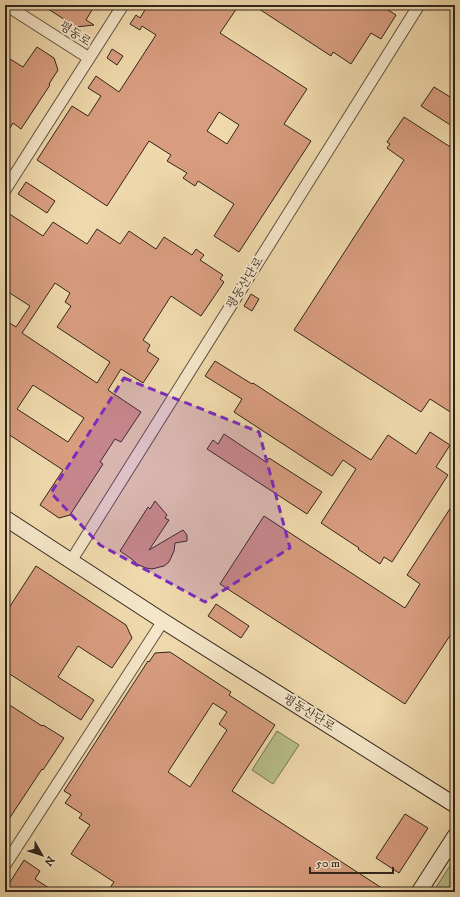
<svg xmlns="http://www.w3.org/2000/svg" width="460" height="897" viewBox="0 0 460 897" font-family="'IM FELL DW Pica','Noto Serif KR',serif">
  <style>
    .green { fill: #b7bf8a; stroke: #747253 }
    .building { fill: #d89d7f; stroke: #31251c; fill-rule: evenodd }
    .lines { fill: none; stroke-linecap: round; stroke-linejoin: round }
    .street-casing { stroke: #605240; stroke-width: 13 }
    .secondary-casing { stroke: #31251c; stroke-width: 17 }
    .street { stroke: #f5e6c9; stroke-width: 11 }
    .secondary { stroke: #f5e6c9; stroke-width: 15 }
    .marked { fill: #7b2cbf; fill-opacity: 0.2; stroke: #7b2cbf; stroke-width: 3; stroke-dasharray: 8 5; stroke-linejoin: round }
    .labels { text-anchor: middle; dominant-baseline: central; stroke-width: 4; stroke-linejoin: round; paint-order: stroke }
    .street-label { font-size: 12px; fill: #31251c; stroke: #f5e6c9 }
  </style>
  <rect width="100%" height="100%" fill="#efd9ac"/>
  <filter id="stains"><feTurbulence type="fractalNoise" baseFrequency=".005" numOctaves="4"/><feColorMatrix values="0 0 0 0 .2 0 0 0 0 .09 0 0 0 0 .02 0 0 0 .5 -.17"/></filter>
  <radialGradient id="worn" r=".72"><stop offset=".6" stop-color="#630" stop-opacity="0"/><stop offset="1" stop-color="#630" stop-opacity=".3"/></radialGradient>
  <g class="green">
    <polygon points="277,731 299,745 273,784 252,770"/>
    <polygon points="455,858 455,892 433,892"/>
  </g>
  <g class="building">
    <polygon points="42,5 95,5 86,20 94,25 76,27"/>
    <path d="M 148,5 L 239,5 L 220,33 L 307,89 L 284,124 L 311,141 L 239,252 L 214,236 L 234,204 L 198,181 L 195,186 L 183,178 L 187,173 L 167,161 L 171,155 L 149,141 L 107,206 L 37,160 L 72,106 L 88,116 L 101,96 L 88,88 L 96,76 L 119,92 L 156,35 L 142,26 L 140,30 L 130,24 L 136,15 L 140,18 ZM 219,112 L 239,125 L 227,144 L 207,131 Z"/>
    <polygon points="253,5 380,5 396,15 381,39 371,33 351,64 333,52 331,56"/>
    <polygon points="37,47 54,58 58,70 49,84 50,85 21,129 13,123 5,136 5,56 23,67"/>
    <polygon points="112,49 123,56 117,65 107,58"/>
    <polygon points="434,87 455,100 455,128 421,106"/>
    <polygon points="404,117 455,150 455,415 430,399 421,412 294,330 404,160 387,148 390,144 387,142"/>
    <polygon points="26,182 55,201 47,213 18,194"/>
    <path d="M 5,211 L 43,236 L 53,222 L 87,244 L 97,229 L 120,244 L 129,231 L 156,249 L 164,237 L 192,255 L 196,249 L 204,255 L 200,260 L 223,275 L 220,279 L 224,282 L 201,316 L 171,296 L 143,340 L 150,345 L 147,351 L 159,359 L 143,383 L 121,369 L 108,390 L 141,412 L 121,442 L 115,439 L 100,462 L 103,464 L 70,515 L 59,518 L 40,505 L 63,470 L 5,432 L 5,320 L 16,327 L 30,306 L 5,290 ZM 55,283 L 70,293 L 65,302 L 71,306 L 57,327 L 110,362 L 97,383 L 22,333 ZM 33,385 L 84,418 L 68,442 L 17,409 Z"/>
    <polygon points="251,294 259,299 252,311 244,306"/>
    <polygon points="215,361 252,384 253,383 371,460 388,435 416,454 430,432 450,445 436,467 448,475 392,562 384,557 380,564 358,549 359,548 321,523 356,469 343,460 332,476 234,412 242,399 205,376"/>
    <polygon points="224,434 266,462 269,458 322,492 307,514 207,449 213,440 218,444"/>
    <polygon points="155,501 167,515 165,518 169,520 149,550 183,530 187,535 187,541 175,543 174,551 169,562 164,566 152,569 146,568 139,565 139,566 133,560 120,551 148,507 150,509"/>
    <polygon points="455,501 455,628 405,704 220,584 264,516 405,608 420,584 407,575"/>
    <polygon points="36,566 126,625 132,638 112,668 78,646 58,677 94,700 81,720 5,671 5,614"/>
    <polygon points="216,604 249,626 241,638 208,616"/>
    <path d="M 170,652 L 231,692 L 229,695 L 275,725 L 232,791 L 388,892 L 107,892 L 114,882 L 71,854 L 90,825 L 79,818 L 82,814 L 65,803 L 71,795 L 64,791 L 148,661 L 149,662 L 155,653 ZM 213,703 L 227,712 L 219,724 L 227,730 L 190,787 L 168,772 Z"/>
    <polygon points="5,702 42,726 43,725 64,738 43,770 42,769 5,825"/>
    <polygon points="405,814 428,828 399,873 376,858"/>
    <polygon points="24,860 40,871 35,879 55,892 5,892 5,890"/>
  </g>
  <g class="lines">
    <defs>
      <g id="street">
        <polyline points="6,5 89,58"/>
        <polyline points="5,190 123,5"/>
        <polyline points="71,561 419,5"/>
        <polyline points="5,865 163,621"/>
      </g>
      <g id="secondary">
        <polyline points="5,518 163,621 455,805"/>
        <polyline points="419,892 455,836"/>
      </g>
    </defs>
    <use href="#street" class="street-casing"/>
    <use href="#secondary" class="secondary-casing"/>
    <use href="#street" class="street"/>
    <use href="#secondary" class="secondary"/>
  </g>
  <path class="marked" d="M 124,378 L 259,432 L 290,548 L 205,602 L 100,545 L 51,493 Z"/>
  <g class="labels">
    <g class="street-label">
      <text transform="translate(75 34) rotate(33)">평동로</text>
      <text transform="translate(245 283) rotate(-58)">평동산단로</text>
      <text transform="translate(309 713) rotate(32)">평동산단로</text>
    </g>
  </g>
  <rect width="460" height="897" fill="none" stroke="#efd9ac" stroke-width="20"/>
  <rect x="6" y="6" width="448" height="885" fill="none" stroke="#31251c" stroke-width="2"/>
  <rect x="10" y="10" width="440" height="877" fill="none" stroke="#31251c"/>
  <g transform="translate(42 855) rotate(129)" stroke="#f5e6c9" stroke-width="3" paint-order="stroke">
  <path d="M0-3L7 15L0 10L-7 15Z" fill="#31251c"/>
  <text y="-6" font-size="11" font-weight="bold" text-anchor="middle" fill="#31251c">N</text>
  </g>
  <path d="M310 867v6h83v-6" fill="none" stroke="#31251c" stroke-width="2"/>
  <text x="316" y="867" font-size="12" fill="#31251c" stroke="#f5e6c9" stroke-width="3" paint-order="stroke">50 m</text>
  <rect width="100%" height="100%" filter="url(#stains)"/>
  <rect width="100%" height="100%" fill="url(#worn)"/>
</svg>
